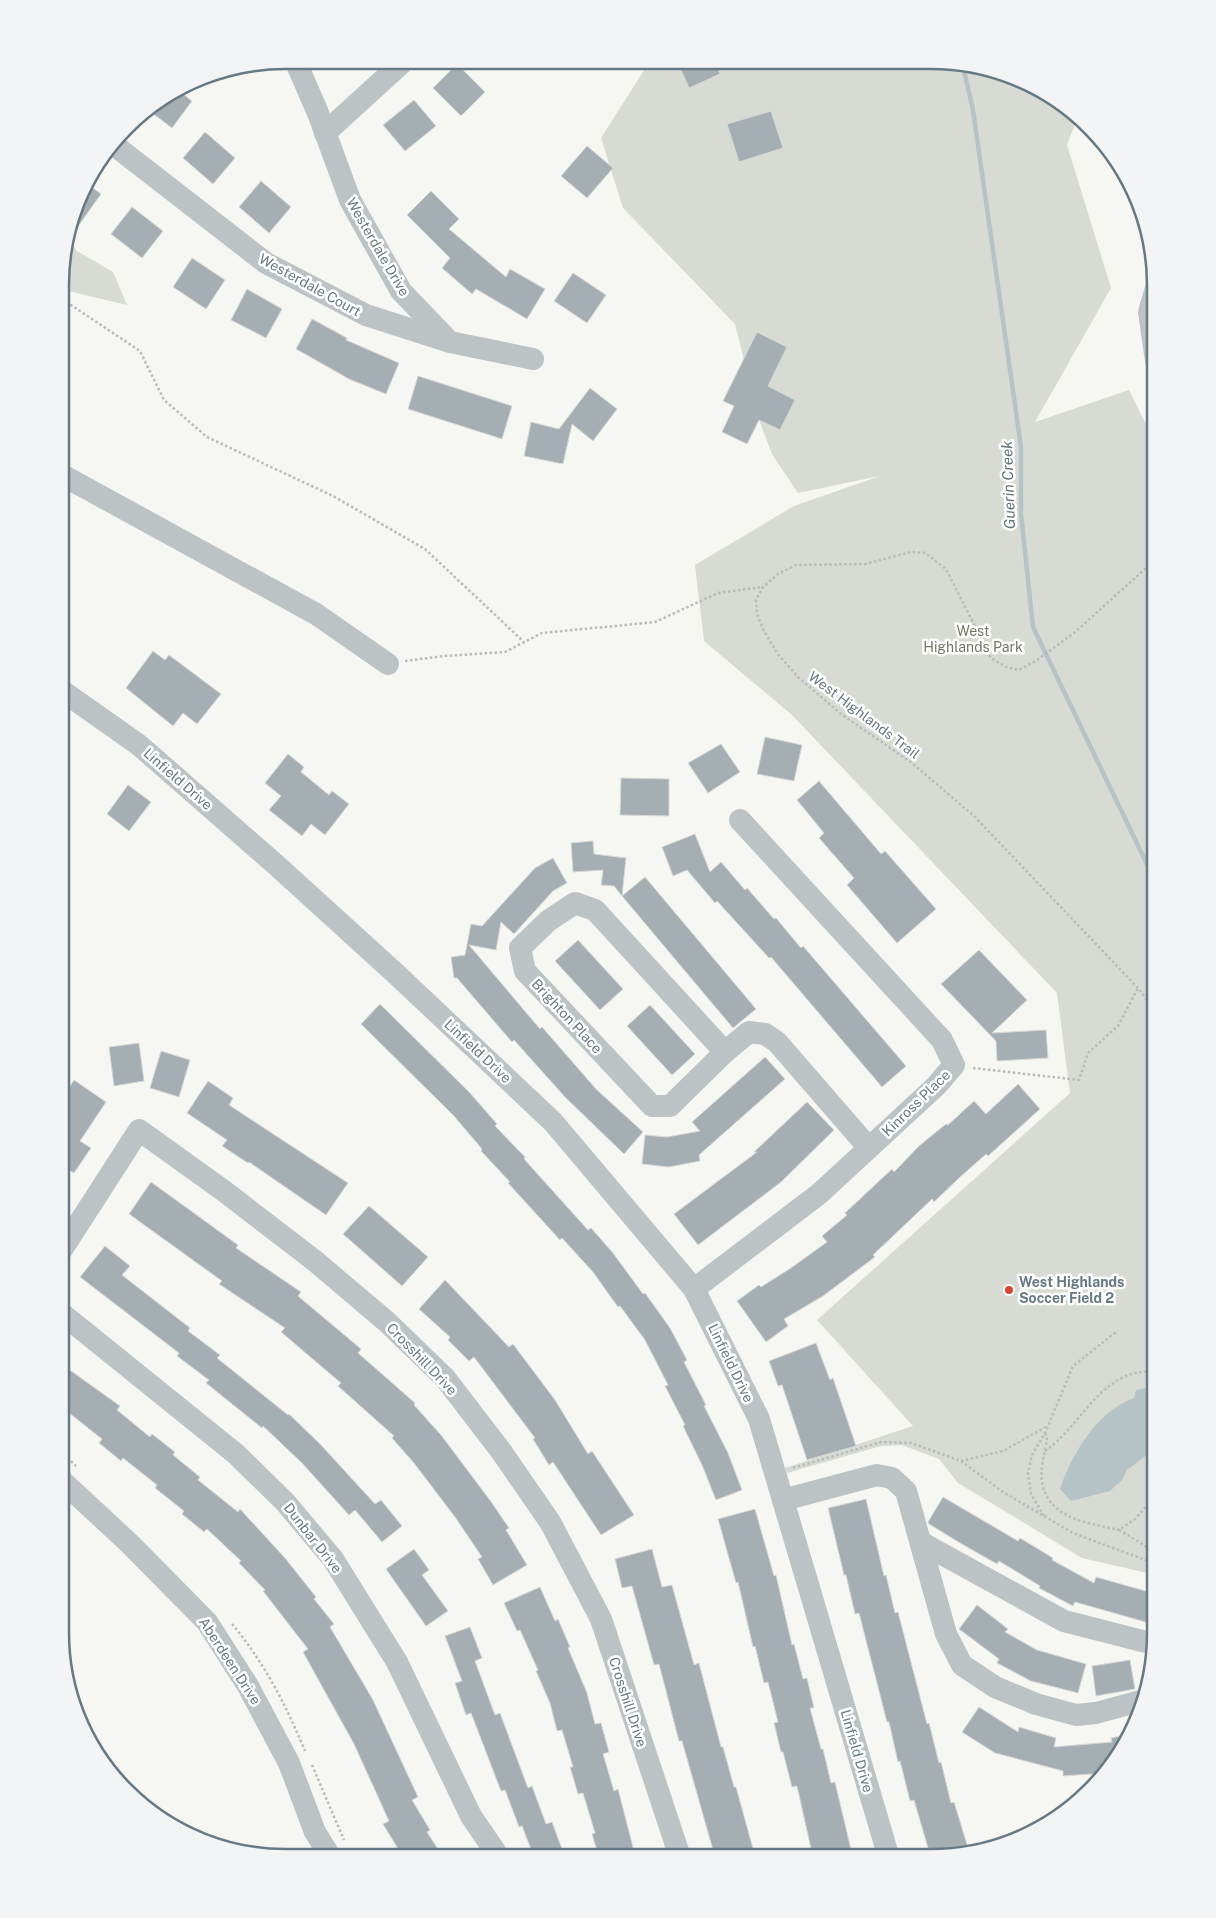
<svg xmlns="http://www.w3.org/2000/svg" width="1216" height="1918" viewBox="0 0 1216 1918" font-family="'Public Sans',sans-serif">
  <style>
    .green { fill: #d7dbd3 }
    .water { fill: #b6c3c6 }
    .lines { fill: none; stroke-linecap: round; stroke-linejoin: round }
    .stream { stroke: #b6c3c6; stroke-width: 4.5 }
    .building { fill: #a5aeb2; stroke: #d8d8d6 }
    .path { stroke: #b8bbbd; stroke-width: 2.5; stroke-dasharray: 2.5 2.5; stroke-linecap: butt }
    .minor { stroke: #bdc2c5; stroke-width: 22 }
    .poi-dot { fill: #d64634; stroke: #fff; stroke-width: 2 }
    .labels { text-anchor: middle; dominant-baseline: central; stroke-width: 5; stroke-linejoin: round; paint-order: stroke }
    .street-label { font-size: 14px; fill: #677982; stroke: #fff }
    .park-label { font-size: 14px; fill: #6c7a66; stroke: #fff }
    .poi-label { font-size: 14px; font-weight: bold; fill: #677982; stroke: #fff; text-anchor: start }
    .water-label { font-size: 15px; font-style: italic; fill: #5e7478; stroke: #fff }
    .rim { fill: none; stroke: #677982; stroke-width: 2.5 }
  </style>
  <rect width="100%" height="100%" fill="#f6f6f3"/>
  <g class="green">
    <polygon points="650,61 961,62 1018,77 1068,107 1078,116 1067,145 1111,288 1035,422 1129,390 1156,445 1156,1575 1082,1558 958,1483 939,1459 902,1445 881,1446 787,1473 785,1468 913,1426 817,1320 1070,1093 1057,993 792,715 704,641 695,565 794,506 880,476 798,493 772,454 759,420 735,324 623,208 601,138"/>
    <polygon points="67,238 77,251 113,272 127,305 68,291 62,292 62,255"/>
  </g>
  <path class="water" d="M 1156,1386 L 1156,1448 L 1127,1470 L 1122,1480 L 1110,1491 L 1071,1501 L 1060,1489 C 1072,1454 1097,1411 1134,1398 L 1136,1390 Z"/>
  <g class="lines">
    <polyline class="stream" points="962,62 973,110 1021,447 1021,514 1033,627 1156,883"/>
  </g>
  <g class="building">
    <polygon points="677,61 715,61 720,74 689,88"/>
    <polygon points="457,64 485,92 461,116 433,88"/>
    <polygon points="178,90 192,101 172,128 147,109"/>
    <polygon points="414,100 436,126 405,151 383,125"/>
    <polygon points="771,111 783,148 739,162 727,124"/>
    <polygon points="205,132 235,158 213,184 183,158"/>
    <polygon points="587,146 613,168 587,198 561,176"/>
    <polygon points="261,181 291,207 269,233 239,207"/>
    <polygon points="85,182 101,194 69,239 67,238"/>
    <polygon points="431,191 459,219 449,229 506,277 510,269 545,289 527,319 476,289 472,294 442,268 450,258 407,215"/>
    <polygon points="132,207 163,231 142,258 111,234"/>
    <polygon points="192,258 225,280 206,309 173,287"/>
    <polygon points="573,273 606,295 587,323 554,301"/>
    <polygon points="247,289 282,309 266,338 231,320"/>
    <polygon points="312,319 347,338 346,340 399,363 386,394 349,379 296,349"/>
    <polygon points="757,332 787,347 768,386 795,400 780,430 759,420 747,444 722,432 734,406 723,401"/>
    <polygon points="418,376 512,406 502,439 408,409"/>
    <polygon points="590,388 617,409 593,441 572,424 563,464 524,456 531,422 559,429"/>
    <polygon points="153,651 165,660 169,655 221,694 197,724 183,713 173,726 126,688"/>
    <polygon points="765,737 802,745 794,781 757,774"/>
    <polygon points="721,744 740,772 708,793 688,763"/>
    <polygon points="288,754 304,767 301,772 329,795 332,791 349,804 325,835 311,824 302,836 269,810 281,796 265,783"/>
    <polygon points="621,778 669,779 669,816 620,815"/>
    <polygon points="819,781 881,854 885,851 936,909 897,943 847,885 854,878 819,838 824,833 797,800"/>
    <polygon points="128,785 151,802 129,831 107,814"/>
    <polygon points="695,834 710,872 721,862 745,890 747,888 774,919 776,918 801,948 803,946 906,1066 882,1087 771,957 769,958 717,901 715,903 687,870 673,876 662,847"/>
    <polygon points="593,841 594,854 626,858 622,896 614,886 601,885 603,870 573,872 571,843"/>
    <polygon points="553,858 567,883 553,891 514,934 501,922 496,950 469,945 540,1029 542,1027 596,1089 643,1132 624,1154 565,1097 514,1040 512,1042 457,978 454,978 451,957 465,955 471,924 482,926 535,868"/>
    <polygon points="645,877 756,1009 733,1028 622,896"/>
    <polygon points="578,940 623,989 600,1010 555,961"/>
    <polygon points="979,950 1027,1000 992,1033 1046,1030 1048,1058 997,1061 996,1041 941,984"/>
    <polygon points="380,1004 470,1093 497,1124 495,1126 525,1157 524,1159 588,1230 591,1228 613,1253 643,1294 645,1293 670,1328 687,1360 684,1362 706,1405 704,1406 728,1453 742,1490 716,1500 702,1465 683,1426 685,1425 665,1386 668,1385 645,1340 620,1306 618,1307 593,1272 562,1238 560,1240 508,1183 510,1182 481,1151 482,1149 454,1116 361,1024"/>
    <polygon points="650,1005 695,1054 672,1075 627,1026"/>
    <polygon points="139,1043 144,1081 114,1086 109,1047"/>
    <polygon points="161,1051 190,1060 179,1097 150,1088"/>
    <polygon points="765,1057 785,1079 699,1155 700,1161 669,1167 642,1164 645,1135 667,1137 700,1131 692,1122"/>
    <polygon points="74,1080 106,1102 80,1141 91,1148 74,1173 69,1170 61,1183 61,1100"/>
    <polygon points="208,1081 233,1098 229,1105 348,1183 326,1215 249,1162 248,1163 222,1146 227,1140 187,1113"/>
    <polygon points="1018,1084 1040,1109 988,1156 986,1154 959,1178 934,1202 932,1199 873,1255 875,1257 823,1296 784,1319 788,1326 766,1342 737,1301 759,1285 761,1287 791,1268 827,1242 822,1236 847,1215 845,1213 892,1169 894,1172 919,1146 946,1124 948,1125 974,1101 986,1114"/>
    <polygon points="807,1102 834,1130 781,1182 698,1245 674,1214 757,1152 754,1152"/>
    <polygon points="151,1182 238,1245 236,1248 301,1292 298,1296 361,1349 358,1353 415,1403 414,1405 441,1435 492,1503 509,1528 506,1530 527,1565 493,1585 478,1559 482,1557 455,1517 414,1463 392,1438 394,1436 338,1386 341,1383 281,1332 285,1328 219,1284 222,1281 129,1214"/>
    <polygon points="369,1206 428,1257 402,1286 343,1234"/>
    <polygon points="105,1246 130,1266 122,1275 190,1328 188,1331 220,1355 217,1358 288,1415 289,1414 321,1445 375,1504 381,1500 402,1526 382,1542 355,1510 349,1515 302,1463 263,1426 262,1428 206,1383 209,1380 177,1356 179,1353 80,1277"/>
    <polygon points="445,1280 509,1347 513,1344 555,1400 588,1454 592,1451 634,1515 601,1535 553,1462 549,1465 533,1439 535,1438 474,1357 469,1361 448,1340 450,1337 419,1309"/>
    <polygon points="816,1343 830,1380 833,1378 856,1446 807,1460 782,1385 778,1386 769,1361"/>
    <polygon points="60,1363 120,1406 117,1410 150,1437 152,1434 175,1452 173,1455 200,1477 198,1480 238,1512 240,1509 285,1558 316,1597 314,1599 334,1624 330,1627 373,1700 418,1797 412,1800 430,1830 427,1832 443,1857 403,1857 383,1824 389,1821 354,1744 303,1652 308,1649 263,1591 265,1590 239,1563 241,1561 207,1529 204,1532 182,1514 184,1511 155,1488 157,1485 123,1458 121,1461 99,1443 102,1439 68,1412 60,1422"/>
    <polygon points="943,1497 1018,1541 1020,1538 1053,1558 1052,1560 1094,1583 1096,1577 1156,1594 1156,1625 1075,1602 1073,1606 1039,1588 1040,1586 999,1561 997,1564 960,1543 929,1524 928,1522"/>
    <polygon points="866,1499 884,1576 886,1575 895,1613 898,1612 927,1724 929,1723 939,1763 941,1762 951,1803 954,1802 969,1851 931,1858 914,1800 910,1801 900,1761 898,1762 889,1722 887,1722 859,1613 855,1614 846,1575 844,1575 828,1508"/>
    <polygon points="755,1509 774,1576 776,1575 792,1645 794,1644 803,1679 807,1678 814,1708 810,1708 821,1749 823,1749 831,1783 835,1782 853,1858 818,1858 816,1852 812,1853 797,1786 792,1787 783,1752 781,1752 774,1723 778,1722 768,1682 764,1683 755,1646 753,1647 738,1582 736,1583 718,1519"/>
    <polygon points="414,1549 429,1570 422,1575 448,1611 426,1626 386,1569"/>
    <polygon points="652,1549 662,1587 672,1585 694,1665 699,1663 721,1747 723,1747 734,1787 736,1787 755,1856 715,1857 682,1741 679,1741 659,1664 654,1665 632,1586 622,1588 615,1559"/>
    <polygon points="540,1587 555,1621 558,1619 570,1647 568,1648 587,1693 595,1724 601,1723 609,1752 603,1754 614,1791 618,1789 634,1851 612,1857 599,1857 592,1834 595,1833 583,1793 578,1794 570,1767 573,1767 562,1730 557,1731 550,1703 536,1671 538,1670 520,1630 517,1631 504,1603"/>
    <polygon points="977,1605 1008,1629 1005,1632 1037,1650 1086,1664 1078,1693 1031,1681 997,1663 999,1659 959,1629"/>
    <polygon points="470,1627 482,1658 475,1661 495,1715 500,1713 528,1788 532,1786 546,1824 552,1822 565,1857 534,1857 522,1826 519,1827 505,1790 501,1791 471,1713 466,1715 455,1683 462,1681 445,1636"/>
    <polygon points="1130,1660 1135,1689 1096,1696 1092,1666"/>
    <polygon points="979,1707 1018,1732 1019,1727 1056,1738 1054,1747 1112,1742 1111,1738 1131,1734 1106,1773 1063,1776 1063,1771 995,1753 962,1732"/>
  </g>
  <g class="lines">
    <g class="path">
      <polyline points="62,299 140,351 164,400 207,437 333,496 425,549 524,642"/>
      <polyline points="405,661 444,656 505,652 542,633 655,622 718,593 763,587"/>
      <polyline points="1156,1012 1138,988 974,816 912,763 841,714 798,677 777,653 763,629 757,614 756,600 763,587 778,574 796,565 865,564 911,552 925,553 946,569 991,658 1006,667 1019,670 1037,660 1074,633 1156,559"/>
      <polyline points="973,1068 1079,1080 1088,1053 1118,1026 1138,988"/>
      <path d="M 1045,1433 L 1047,1439 C 1045,1453 1040,1468 1042,1482 C 1048,1519 1089,1523 1119,1530 L 1135,1519 L 1156,1495"/>
      <polyline points="60,1451 76,1466"/>
      <path d="M 1045,1451 C 1082,1426 1102,1366 1156,1372"/>
      <polyline points="961,1461 1003,1451 1046,1427"/>
      <polyline points="793,1468 881,1442 911,1443 961,1461 1003,1492 1073,1533 1156,1564"/>
      <polyline points="1044,1516 1031,1494 1028,1473 1032,1455 1045,1433 1073,1366 1116,1332"/>
      <polyline points="1119,1530 1144,1545 1156,1556"/>
      <path d="M 232,1624 C 264,1662 286,1705 305,1751"/>
      <polyline points="312,1765 344,1840"/>
      <polyline points="348,1850 353,1856"/>
    </g>
    <g class="minor">
      <polyline points="295,60 318,113 350,200 401,291 447,339"/>
      <polyline points="325,133 405,60"/>
      <polyline points="114,145 266,263 366,315 450,342 533,359"/>
      <polyline points="1156,361 1149,312 1156,288"/>
      <polyline points="62,475 316,614 388,664"/>
      <polyline points="61,690 139,745 274,863 395,973 553,1122 694,1289 759,1419 889,1858"/>
      <polyline points="725,1052 670,1106 652,1106 525,971 520,948 548,921 575,903 595,910 725,1052 749,1032 765,1034 777,1042 868,1147"/>
      <polyline points="61,1251 139,1130 224,1191 315,1261 387,1322 445,1378 501,1451 550,1522 601,1619 680,1857"/>
      <polyline points="694,1289 819,1194 936,1086 954,1065 942,1040 740,820"/>
      <polyline points="60,1312 236,1454 285,1502 333,1559 397,1662 471,1816 499,1857"/>
      <polyline points="60,1479 130,1544 207,1622 248,1686 289,1763 315,1832 330,1856"/>
      <polyline points="783,1500 877,1475 892,1478 906,1491 946,1634 962,1665 995,1687 1036,1704 1076,1715 1096,1713 1144,1700"/>
      <polyline points="922,1543 1064,1621 1150,1643 1155,1647"/>
    </g>
  </g>
  <circle class="poi-dot" cx="1009" cy="1290" r="5"/>
  <g class="labels">
    <g class="street-label">
      <text transform="translate(378 247) rotate(60)">Westerdale Drive</text>
      <text transform="translate(310 285) rotate(29)">Westerdale Court</text>
      <text transform="translate(864 715) rotate(37)">West Highlands Trail</text>
      <text transform="translate(178 779) rotate(41)">Linfield Drive</text>
      <text transform="translate(567 1016) rotate(47)">Brighton Place</text>
      <text transform="translate(478 1051) rotate(43)">Linfield Drive</text>
      <text transform="translate(916 1103) rotate(-44)">Kinross Place</text>
      <text transform="translate(422 1359) rotate(46)">Crosshill Drive</text>
      <text transform="translate(731 1363) rotate(64)">Linfield Drive</text>
      <text transform="translate(313 1538) rotate(52)">Dunbar Drive</text>
      <text transform="translate(230 1661) rotate(57)">Aberdeen Drive</text>
      <text transform="translate(628 1702) rotate(72)">Crosshill Drive</text>
      <text transform="translate(857 1751) rotate(74)">Linfield Drive</text>
    </g>
    <g class="park-label">
      <text x="973" y="631">West<tspan x="973" dy="16">Highlands Park</tspan></text>
    </g>
    <g class="poi-label">
      <text x="1019" y="1282">West Highlands<tspan x="1019" dy="16">Soccer Field 2</tspan></text>
    </g>
    <g class="water-label">
      <text transform="translate(1008 485) rotate(-92)">Guerin Creek</text>
    </g>
  </g>
  <path d="M0 0H1216V1918H0ZM285 69H931A216 216 0 0 1 1147 285V1633A216 216 0 0 1 931 1849H285A216 216 0 0 1 69 1633V285A216 216 0 0 1 285 69Z" fill="#f3f4f5" fill-rule="evenodd"/>
  <path class="rim" d="M285 69H931A216 216 0 0 1 1147 285V1633A216 216 0 0 1 931 1849H285A216 216 0 0 1 69 1633V285A216 216 0 0 1 285 69Z"/>
</svg>
